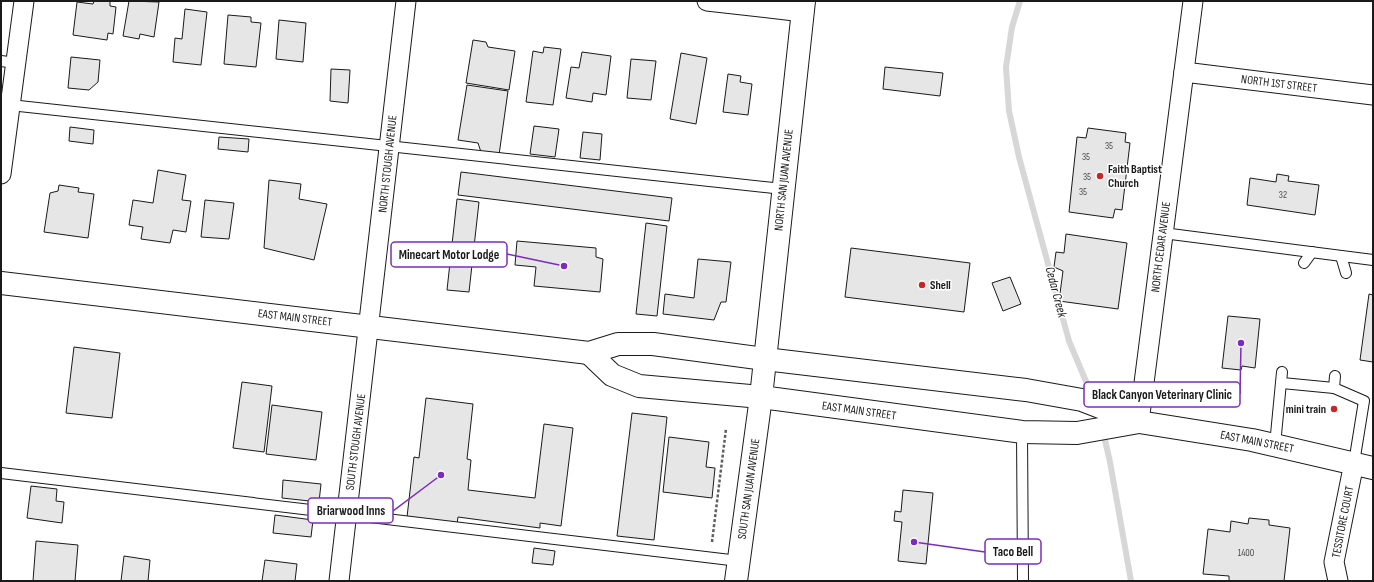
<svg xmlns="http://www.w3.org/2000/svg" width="1374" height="582" viewBox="0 0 1374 582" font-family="'Sofia Sans Condensed',sans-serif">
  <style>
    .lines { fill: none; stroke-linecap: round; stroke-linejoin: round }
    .stream { stroke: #d7d7d7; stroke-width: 6 }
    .building { fill: #e6e6e6; stroke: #1a1a1a }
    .lane-casing { stroke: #1a1a1a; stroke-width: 12 }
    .street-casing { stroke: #1a1a1a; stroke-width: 21 }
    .secondary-casing { stroke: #1a1a1a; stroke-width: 24 }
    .primary-casing { stroke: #1a1a1a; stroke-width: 24 }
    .highway-casing { stroke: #1a1a1a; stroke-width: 24 }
    .path { stroke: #5f5f5f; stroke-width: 2.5; stroke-dasharray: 3 2; stroke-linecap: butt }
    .lane { stroke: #fff; stroke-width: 10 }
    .street { stroke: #fff; stroke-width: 19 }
    .secondary { stroke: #fff; stroke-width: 22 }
    .primary { stroke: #fff; stroke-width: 22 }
    .highway { stroke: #fff; stroke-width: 22 }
    .poi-dot { fill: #c62828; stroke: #fff; stroke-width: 1.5 }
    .labels { text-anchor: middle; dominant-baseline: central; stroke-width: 3; stroke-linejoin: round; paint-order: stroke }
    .number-label { font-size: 10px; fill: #4d4d4d }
    .street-label { font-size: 12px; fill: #1a1a1a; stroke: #fff }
    .poi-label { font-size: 12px; font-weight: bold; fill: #1a1a1a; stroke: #fff; text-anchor: start }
    .water-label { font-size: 13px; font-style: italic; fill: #1a1a1a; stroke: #fff }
    .leader { fill: none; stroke: #7b2cbf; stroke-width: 1.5 }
    .callout-dot { fill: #7b2cbf; stroke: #fff; stroke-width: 1.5 }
    .callout { fill: #fff; stroke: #7b2cbf; stroke-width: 1.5 }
    .callout-label { font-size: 13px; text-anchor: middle; font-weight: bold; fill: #1a1a1a }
  </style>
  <rect width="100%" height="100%" fill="#fff"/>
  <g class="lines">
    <g class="stream">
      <polyline points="1020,1 1012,27 1006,67 1009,111 1019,157 1069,341 1093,398"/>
      <polyline points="1103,431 1110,462 1131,581"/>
    </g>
  </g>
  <g class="building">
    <polygon points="94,1 110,1 110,6 116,7 113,34 108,33 107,40 73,35 77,2 93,4"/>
    <polygon points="129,1 159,2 154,37 140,34 139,39 123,36"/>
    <polygon points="185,9 207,12 201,65 173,62 175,38 182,39"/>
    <polygon points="228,15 251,17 251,22 261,23 256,67 224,64"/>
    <polygon points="279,20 306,23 303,62 276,59"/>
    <polygon points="473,40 486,42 488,47 515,51 509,90 466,83"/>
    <polygon points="544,47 561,49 553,105 526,102 533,51 543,53"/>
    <polygon points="582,52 611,56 606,95 593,93 592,102 566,98 571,67 579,68"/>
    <polygon points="681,53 707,58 696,124 670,119"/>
    <polygon points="71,57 100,60 98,82 89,90 68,88"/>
    <polygon points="631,59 656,61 651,100 627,98"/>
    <polygon points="885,67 943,73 940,96 883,89"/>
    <polygon points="331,69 350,70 348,103 330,101"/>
    <polygon points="728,74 741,76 740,82 752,84 748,115 723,112"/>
    <polygon points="467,85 508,91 499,155 481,152 478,143 458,140"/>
    <polygon points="534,126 559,129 555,157 530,154"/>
    <polygon points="70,127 94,130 93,144 69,141"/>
    <polygon points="1088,128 1126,133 1125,142 1130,143 1122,210 1115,209 1113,218 1069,212 1077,137 1086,138"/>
    <polygon points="583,132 602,134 600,160 580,158"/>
    <polygon points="219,137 249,139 248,152 218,149"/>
    <polygon points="158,170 186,175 182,200 191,201 186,232 173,230 170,243 141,239 143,227 129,225 133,200 153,203"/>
    <polygon points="461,172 672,198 669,221 458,195"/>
    <polygon points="1277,174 1289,176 1288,181 1319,185 1315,215 1247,205 1250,178 1276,182"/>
    <polygon points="269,180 301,184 299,199 327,204 314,260 264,248"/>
    <polygon points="59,185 79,188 78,192 94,194 88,238 44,232 50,193 58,191"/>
    <polygon points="457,199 479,202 469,292 447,290"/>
    <polygon points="205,200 234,203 229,239 201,237"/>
    <polygon points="646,223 667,226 657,316 636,314"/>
    <polygon points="1066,234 1127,243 1118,309 1059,301 1063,271 1054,267 1056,252 1064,253"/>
    <polygon points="517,241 596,248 596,257 603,259 600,292 534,286 536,267 515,265"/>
    <polygon points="851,248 970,263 964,312 845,297"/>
    <polygon points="698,259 731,262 726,302 721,302 714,320 663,314 665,294 694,298"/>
    <polygon points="1010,277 1021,304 1003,311 992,283"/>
    <polygon points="1369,294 1373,295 1373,362 1360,360"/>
    <polygon points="1228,316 1260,319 1255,368 1242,366 1241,370 1222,368"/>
    <polygon points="74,347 120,353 112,418 66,413"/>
    <polygon points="242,382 272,386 264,452 233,448"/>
    <polygon points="426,398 473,404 467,459 471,460 468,490 535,498 544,424 573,428 561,526 540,523 540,528 458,517 457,524 407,517 414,457 419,458"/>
    <polygon points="272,405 322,412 316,460 266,454"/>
    <polygon points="632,413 667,417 654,540 617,536"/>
    <polygon points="669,437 709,442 706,467 715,468 712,498 663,492"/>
    <polygon points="283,480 321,484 319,502 282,498"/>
    <polygon points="31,486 57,489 56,501 64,502 62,523 27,518"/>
    <polygon points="903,490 933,493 926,564 898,561 902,522 894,521 895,511 901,512"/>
    <polygon points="275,515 313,520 311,537 273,533"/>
    <polygon points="1249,518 1269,520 1269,525 1290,528 1284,581 1229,581 1229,576 1203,574 1208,529 1230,532 1231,521 1248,524"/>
    <polygon points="36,541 78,545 75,581 33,581"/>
    <polygon points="534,548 555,551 553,565 532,563"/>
    <polygon points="124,556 150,560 148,581 121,581"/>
    <polygon points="265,560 297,564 295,581 262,581"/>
  </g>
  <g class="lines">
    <defs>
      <g id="lane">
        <polyline points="1,61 16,63"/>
        <polyline points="10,105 783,189"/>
        <polyline points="1163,233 1373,260"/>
        <polyline points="1341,256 1346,273"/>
        <polyline points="1304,263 1312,252"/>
        <polyline points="1335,376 1334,388 1364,401 1354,463"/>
        <polyline points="1282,383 1334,388"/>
        <polyline points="1022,432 1023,581"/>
        <polyline points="1275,445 1282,372"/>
        <polyline points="1,473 739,561"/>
      </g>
      <g id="street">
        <polyline points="707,1 803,12"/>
        <polyline points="1184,72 1373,95"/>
        <polyline points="1,174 24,1"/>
        <polyline points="1139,422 1193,1"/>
        <polyline points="339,581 406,1"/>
        <polyline points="1338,581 1334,562 1354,463"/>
      </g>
      <polyline id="secondary" points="736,581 761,397"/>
      <g id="primary">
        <polyline points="1,283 589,353 618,344 653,344 765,359"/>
        <polyline points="589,353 612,375 639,386 761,397"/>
      </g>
      <g id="highway">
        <polyline points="804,1 761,397 1022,432 1077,433 1139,422"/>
        <polyline points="765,359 1026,390 1082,400 1139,422 1252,440 1373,468"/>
      </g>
    </defs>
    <use href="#lane" class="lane-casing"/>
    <use href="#street" class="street-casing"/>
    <use href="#secondary" class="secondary-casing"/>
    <use href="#primary" class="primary-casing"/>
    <use href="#highway" class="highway-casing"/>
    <polyline class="path" points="712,542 726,429"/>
    <use href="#lane" class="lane"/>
    <use href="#street" class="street"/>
    <use href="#secondary" class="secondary"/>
    <use href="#primary" class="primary"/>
    <use href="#highway" class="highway"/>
  </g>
  <g class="poi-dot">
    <circle cx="1100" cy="176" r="4"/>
    <circle cx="922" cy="285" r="4"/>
    <circle cx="1334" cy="409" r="4"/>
  </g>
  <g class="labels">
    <g class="number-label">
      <text x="1109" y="146">35</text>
      <text x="1086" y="157">35</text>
      <text x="1087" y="177">35</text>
      <text x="1083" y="192">35</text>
      <text x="1283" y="195">32</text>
      <text x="1246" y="553">1400</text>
    </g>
    <g class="street-label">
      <text transform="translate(1279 84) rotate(7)">NORTH 1ST STREET</text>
      <text transform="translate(388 164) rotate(-84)">NORTH STOUGH AVENUE</text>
      <text transform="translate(784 180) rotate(-84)">NORTH SAN JUAN AVENUE</text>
      <text transform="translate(1161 247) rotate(-83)">NORTH CEDAR AVENUE</text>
      <text transform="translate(295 318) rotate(7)">EAST MAIN STREET</text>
      <text transform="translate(859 411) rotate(8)">EAST MAIN STREET</text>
      <text transform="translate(356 442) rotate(-83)">SOUTH STOUGH AVENUE</text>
      <text transform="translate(1257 442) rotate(11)">EAST MAIN STREET</text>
      <text transform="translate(749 489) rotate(-82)">SOUTH SAN JUAN AVENUE</text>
      <text transform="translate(1343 522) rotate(-79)">TESSITORE COURT</text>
    </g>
    <g class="poi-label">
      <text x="1108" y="169">Faith Baptist<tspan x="1108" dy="14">Church</tspan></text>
      <text x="930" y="285">Shell</text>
      <text x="1326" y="409" text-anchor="end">mini train</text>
    </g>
    <g class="water-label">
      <text transform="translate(1056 292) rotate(75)">Cedar Creek</text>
    </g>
  </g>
  <path class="leader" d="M564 266L507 254M1241 343L1240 394M441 475L393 511M914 542L985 552"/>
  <g class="callout-dot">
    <circle cx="564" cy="266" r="4"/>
    <circle cx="1241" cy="343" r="4"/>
    <circle cx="441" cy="475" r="4"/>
    <circle cx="914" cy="542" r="4"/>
  </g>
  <g class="callout">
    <rect x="391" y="242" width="116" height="25" rx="4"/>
    <rect x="1084" y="382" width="156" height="25" rx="4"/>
    <rect x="308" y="498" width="85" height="25" rx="4"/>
    <rect x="985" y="539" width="56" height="25" rx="4"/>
  </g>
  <g class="callout-label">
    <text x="449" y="259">Minecart Motor Lodge</text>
    <text x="1162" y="399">Black Canyon Veterinary Clinic</text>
    <text x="351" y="515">Briarwood Inns</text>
    <text x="1013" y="556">Taco Bell</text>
  </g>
  <rect width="1374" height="582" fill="none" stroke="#1a1a1a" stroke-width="4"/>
</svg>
